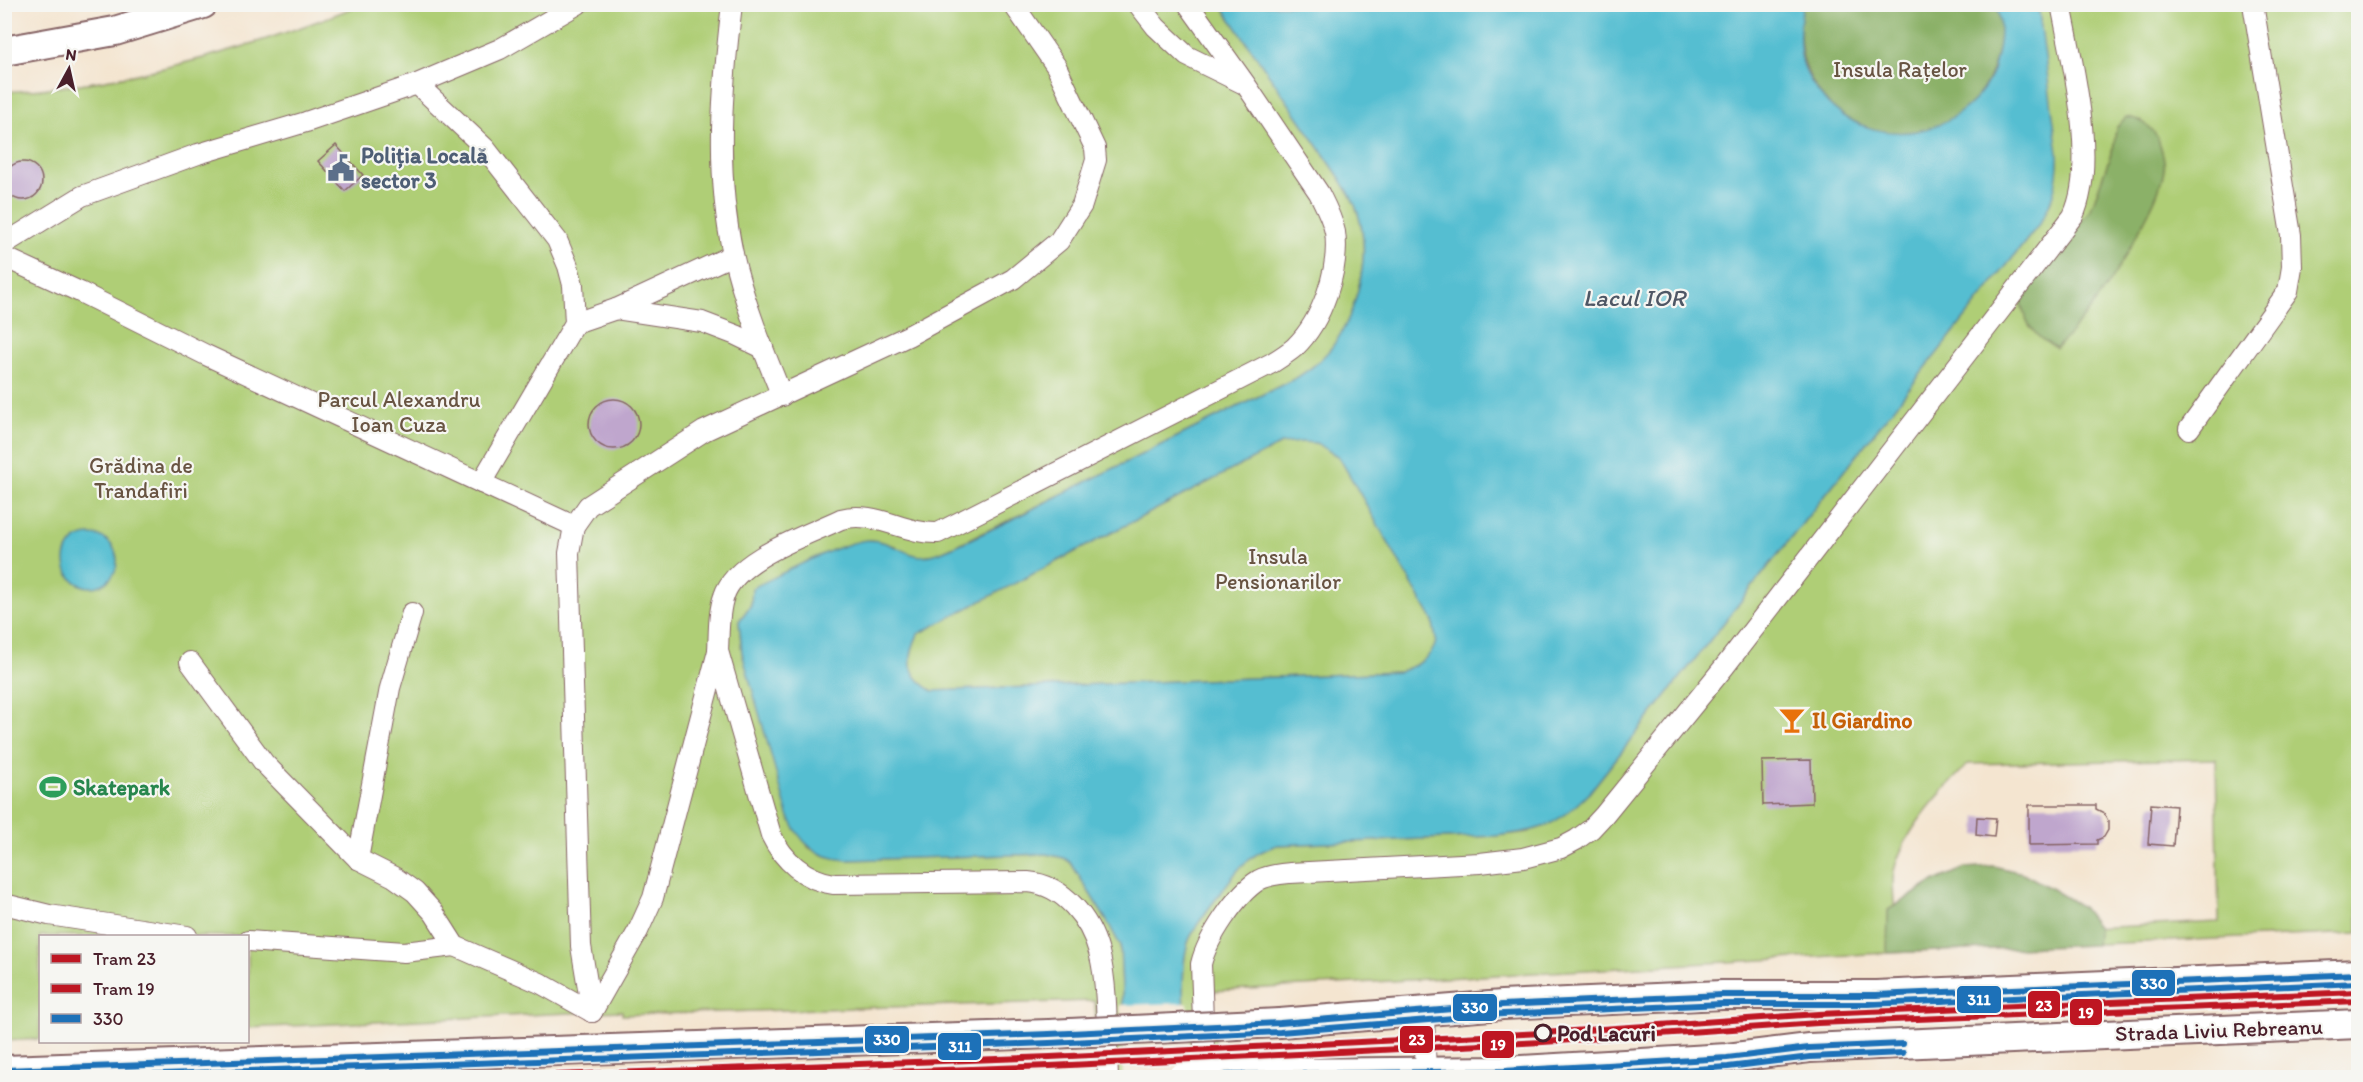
<svg xmlns="http://www.w3.org/2000/svg" width="2363" height="1082" viewBox="0 0 2363 1082" font-family="Itim,sans-serif">
  <style>
    .green { fill: #afce76; stroke: #7c7650; stroke-width: 1.5; fill-rule: evenodd }
    .forest { fill: #8bb167; stroke: #6a6849; stroke-width: 1.5 }
    .water { fill: #54bed1; stroke: #4f6e7e; stroke-width: 1.5; fill-rule: evenodd }
    .pier { fill: #f4e5d0 }
    .building { fill: #bfa6cd }
    .lines { fill: none; stroke-linecap: round; stroke-linejoin: round }
    .street-casing { stroke: #866465; stroke-width: 22 }
    .secondary-casing { stroke: #866465; stroke-width: 32 }
    .street { stroke: #fff; stroke-width: 20 }
    .secondary { stroke: #fff; stroke-width: 28 }
    .secondary-bridge-casing { stroke: #866465; stroke-width: 32; stroke-linecap: butt }
    .secondary-bridge { stroke: #fff; stroke-width: 28 }
    .bus-1-casing { stroke: #f6f6f2; stroke-width: 10 }
    .bus-2-casing { stroke: #f6f6f2; stroke-width: 10 }
    .bus-1 { stroke: #1d71b8; stroke-width: 6 }
    .bus-2 { stroke: #1d71b8; stroke-width: 6 }
    .tram-1-casing { stroke: #f6f6f2; stroke-width: 10 }
    .tram-2-casing { stroke: #f6f6f2; stroke-width: 10 }
    .tram-1 { stroke: #be1622; stroke-width: 6 }
    .tram-2 { stroke: #be1622; stroke-width: 6 }
    .stop-dot { fill: #f6f6f2; stroke: #4a1f2b; stroke-width: 3 }
    .labels { text-anchor: middle; dominant-baseline: central; stroke-width: 4.5; stroke-linejoin: round; paint-order: stroke }
    .park-label { font-size: 22px; fill: #685442; stroke: #f6f6f2 }
    .service-label { font-size: 22px; font-weight: bold; fill: #4e5e75; stroke: #f6f6f2; text-anchor: start }
    .food-label { font-size: 22px; font-weight: bold; fill: #c56008; stroke: #f6f6f2; text-anchor: start }
    .leisure-label { font-size: 22px; font-weight: bold; fill: #27864d; stroke: #f6f6f2; text-anchor: start }
    .street-label { font-size: 22px; fill: #4a1f2b; stroke: #f6f6f2 }
    .stop-label { font-size: 22px; font-weight: bold; fill: #4a1f2b; stroke: #f6f6f2; text-anchor: start }
    .water-label { font-size: 24px; font-style: italic; fill: #4e5765; stroke: #f6f6f2 }
    .line-badge { stroke: #f6f6f2; stroke-width: 2 }
    .badge-label { font-size: 16px; text-anchor: middle; font-weight: bold; fill: #fff }
  </style>
  <rect width="100%" height="100%" fill="#f6f6f2"/>
  <filter id="ink" filterUnits="userSpaceOnUse"><feTurbulence type="fractalNoise" baseFrequency=".0167" numOctaves="2"/><feDisplacementMap in="SourceGraphic" scale="12" xChannelSelector="R" yChannelSelector="G"/><feConvolveMatrix kernelMatrix="1 2 1 2 8 2 1 2 1" color-interpolation-filters="sRGB"/></filter>
  <filter id="wash" filterUnits="userSpaceOnUse"><feTurbulence type="fractalNoise" baseFrequency=".008" numOctaves="4" result="noise"/><feDisplacementMap in="SourceGraphic" scale="24" xChannelSelector="R" yChannelSelector="G"/><feGaussianBlur stdDeviation="1.35" result="paint"/><feColorMatrix in="noise" values="0 0 0 0 0 0 0 0 0 0 0 0 0 0 0 0 0 1.4 0 .05"/><feComposite in="paint" operator="in"/></filter>
  <g filter="url(#wash)">
    <rect width="100%" height="100%" fill="#f4e5d0"/>
    <g class="green">
      <path d="M 360,5 L 1221,5 L 1336,172 C 1345,186 1355,201 1359,217 C 1372,261 1354,329 1320,360 C 1314,367 1305,372 1298,377 L 993,528 L 937,554 L 922,556 L 908,555 L 895,546 L 871,540 L 753,595 L 751,605 L 739,621 L 742,653 L 808,847 C 820,856 832,858 847,860 L 1046,854 L 1064,858 L 1071,863 L 1107,921 L 1120,945 L 1126,1077 L 1099,1077 L 1095,1001 L 622,1015 L 622,1011 L 592,1012 L 248,1028 L 248,936 L 40,936 L 40,1039 L 5,1041 L 5,92 C 127,85 247,50 360,5 Z"/>
      <path d="M 2038,5 L 2358,5 L 2358,933 L 1887,953 L 1213,991 L 1217,1077 L 1188,1077 C 1187,1043 1177,970 1189,940 C 1197,922 1210,907 1222,891 C 1239,867 1248,855 1277,845 L 1496,836 L 1529,832 L 1589,793 L 2037,227 L 2051,201 L 2058,163 ZM 2216,759 L 2219,922 L 1897,937 C 1896,920 1891,885 1894,871 C 1904,830 1940,793 1968,764 Z"/>
      <path d="M 1301,441 L 1316,443 L 1339,457 L 1433,621 C 1433,627 1436,636 1436,641 C 1433,659 1413,667 1399,672 L 933,691 C 907,676 906,660 918,634 L 1281,444 Z"/>
    </g>
    <g class="forest">
      <path d="M 1996,4 C 2003,21 2001,42 1996,58 C 1962,184 1775,142 1803,5 Z"/>
      <path d="M 2126,117 C 2141,119 2151,125 2158,139 C 2161,147 2166,161 2164,170 C 2161,189 2151,208 2142,225 C 2119,271 2093,312 2056,348 C 2036,338 2026,326 2021,303 L 2037,278 L 2091,209 L 2114,145 L 2116,128 Z"/>
      <polygon points="1993,866 2023,873 2054,890 2082,907 2098,928 2096,945 1887,953 1888,910 1933,882 1965,868"/>
    </g>
    <g class="water">
      <path d="M 1221,5 L 1803,5 C 1799,26 1797,51 1806,72 C 1833,131 1907,151 1959,113 C 1977,100 1990,84 1995,63 C 2000,44 2003,23 1996,5 L 2038,5 L 2058,153 C 2059,180 2053,204 2037,227 L 1589,793 C 1555,827 1543,830 1496,836 L 1277,845 C 1248,855 1239,867 1222,891 C 1210,907 1197,922 1189,940 C 1177,970 1187,1043 1188,1077 L 1126,1077 L 1120,945 L 1107,921 L 1071,863 L 1064,858 L 1046,854 L 847,860 C 816,858 800,843 788,815 L 742,653 L 739,621 L 751,605 L 752,588 C 780,575 842,541 869,540 C 897,540 909,564 938,553 C 983,536 1027,511 1070,490 C 1146,452 1222,415 1298,377 C 1305,372 1314,367 1320,360 C 1354,329 1372,261 1359,217 C 1355,201 1345,186 1336,172 ZM 1301,442 L 1316,443 L 1339,457 L 1433,621 C 1433,627 1436,636 1436,641 C 1433,659 1413,667 1399,672 L 933,691 C 907,676 906,660 918,634 L 1281,444 Z"/>
      <circle cx="91" cy="561" r="26"/>
    </g>
    <polygon class="pier" points="1188,1003 1191,1078 1123,1078 1120,1005"/>
    <g id="blocks">
      <g class="building">
        <polygon points="336,145 363,175 345,191 318,161"/>
        <circle cx="23" cy="181" r="19"/>
        <circle cx="614" cy="424" r="25"/>
        <polygon points="1811,760 1812,803 1763,805 1762,761"/>
        <polygon points="2151,804 2176,806 2173,846 2148,844"/>
        <polygon points="2029,805 2096,805 2096,809 2104,813 2108,821 2108,830 2104,837 2097,840 2097,844 2029,845"/>
        <polygon points="1977,817 1996,818 1994,837 1976,835"/>
      </g>
    </g>
  </g>
  <g filter="url(#ink)">
    <use href="#blocks" fill-opacity="0" stroke="#866465" stroke-width="1.5"/>
    <g class="lines">
      <defs>
        <g id="street">
          <path d="M 732,4 C 722,88 715,171 733,254 C 743,300 764,352 782,396"/>
          <polyline points="1138,4 1156,27 1187,56 1242,83"/>
          <polyline points="417,84 485,148 557,240 568,266 573,285 575,323 481,483"/>
          <polyline points="4,244 82,196 198,154 306,122 417,84 500,49 578,4"/>
          <polyline points="4,257 80,292 206,355 574,526"/>
          <polyline points="616,309 702,322 736,335 763,348"/>
          <polyline points="575,323 616,309 733,255"/>
          <polyline points="2189,429 2288,291 2292,267 2291,235 2253,4"/>
          <polyline points="412,613 390,688 358,859 394,877 415,892 434,913 455,946 540,983 592,1012"/>
          <polyline points="190,662 264,763 358,859"/>
          <polyline points="4,904 49,915 187,936"/>
          <polyline points="248,941 404,952 455,946"/>
          <polyline points="592,1012 581,946 569,553 574,526 588,506 704,431 908,336 1013,279 1059,241 1082,205 1096,160 1095,148 1056,66 1013,4"/>
          <polyline points="592,1012 638,931 653,898 718,651"/>
          <polyline points="1424,1012 1426,1078"/>
          <path d="M 1108,1078 C 1106,1038 1109,990 1099,952 C 1090,919 1064,885 1028,882 L 834,884 C 805,880 783,860 771,835 L 718,651 C 719,634 718,613 724,596 C 736,558 808,535 841,519 C 875,510 903,534 938,533 L 1272,363 C 1280,358 1288,353 1295,347 C 1322,321 1340,269 1335,232 C 1332,218 1325,205 1319,193 L 1246,85 L 1188,4"/>
          <path d="M 1205,1078 L 1201,964 C 1207,939 1236,894 1259,880 C 1268,875 1280,874 1290,873 L 1480,863 L 1523,858 L 1561,848 L 1576,840 L 1591,829 L 1604,815 L 1725,666 L 2073,216 C 2098,162 2072,63 2061,4"/>
        </g>
        <g id="secondary">
          <polyline points="4,51 115,31 203,4"/>
          <polyline points="1280,1023 1502,1005 1722,995 1876,995 2358,974"/>
          <polyline points="4,1070 1049,1034"/>
          <polyline points="1282,1073 1504,1071 1727,1058 1809,1048 2358,1024"/>
        </g>
      </defs>
      <use href="#street" class="street-casing"/>
      <use href="#secondary" class="secondary-casing"/>
      <use href="#street" class="street"/>
      <use href="#secondary" class="secondary"/>
      <defs>
        <g id="secondary-bridge">
          <polyline points="1049,1034 1280,1023"/>
          <polyline points="1181,1078 1282,1073"/>
        </g>
      </defs>
      <use href="#secondary-bridge" class="secondary-bridge-casing"/>
      <use href="#secondary-bridge" class="secondary-bridge"/>
      <defs>
        <g id="bus-1">
          <polyline points="4,1070 1049,1034 1280,1023 1502,1005 1722,995 1876,995 2358,974"/>
          <polyline points="1226,1075 1504,1071 1727,1058 1809,1048 1903,1044"/>
        </g>
        <g id="bus-2">
          <polyline points="48,1078 1049,1043 1280,1032 1503,1014 1722,1004 1876,1004 2358,983"/>
          <polyline points="1547,1078 1728,1067 1810,1057 1903,1053"/>
        </g>
      </defs>
      <use href="#bus-1" class="bus-1-casing"/>
      <use href="#bus-2" class="bus-2-casing"/>
      <use href="#bus-1" class="bus-1"/>
      <use href="#bus-2" class="bus-2"/>
      <defs>
        <polyline id="tram-1" points="475,1078 1050,1057 1543,1033 1818,1014 2358,992"/>
        <polyline id="tram-2" points="728,1078 1050,1066 1543,1042 1818,1023 2358,1001"/>
      </defs>
      <use href="#tram-1" class="tram-1-casing"/>
      <use href="#tram-2" class="tram-2-casing"/>
      <use href="#tram-1" class="tram-1"/>
      <use href="#tram-2" class="tram-2"/>
    </g>
  </g>
  <defs>
    <symbol id="civic-bare" viewBox="-9 -9 18 18"><path d="M-.6-6.5H3V-4.5H.6V-3L4-1V1h2V6H-6V1h2V-1L-.6-3ZM-1.2 2.5V6h2.4V2.5Z" fill="#5c6f8a" stroke="#f6f6f2" stroke-width="2.5" paint-order="stroke"/></symbol>
    <symbol id="bar-bare" viewBox="-9 -9 18 18"><path d="M-6-5H6L.8 .8V4.5H3.5V6h-7V4.5H-.8V.8Z" fill="#e8710a" stroke="#f6f6f2" stroke-width="2.5" paint-order="stroke"/></symbol>
    <symbol id="stadium-bare" viewBox="-9 -9 18 18"><path d="M0-5a6.5 5 0 1 0 0 10a6.5 5 0 1 0 0-10ZM-3.5-1.8h7v3.6h-7Z" fill="#2e9e5b" stroke="#f6f6f2" stroke-width="2.5" paint-order="stroke"/></symbol>
  </defs>
  <g fill-rule="evenodd">
    <use href="#civic-bare" x="322" y="149" width="38" height="38"/>
    <use href="#bar-bare" x="1773" y="701" width="38" height="38"/>
    <use href="#stadium-bare" x="34" y="768" width="38" height="38"/>
  </g>
  <circle class="stop-dot" cx="1543" cy="1033" r="8"/>
  <g class="labels">
    <g class="park-label">
      <text x="1900" y="69">Insula Rațelor</text>
      <text x="399" y="399">Parcul Alexandru<tspan x="399" dy="25">Ioan Cuza</tspan></text>
      <text x="141" y="465">Grădina de<tspan x="141" dy="25">Trandafiri</tspan></text>
      <text x="1278" y="556">Insula<tspan x="1278" dy="25">Pensionarilor</tspan></text>
    </g>
    <g class="service-label">
      <text x="361" y="155">Poliția Locală<tspan x="361" dy="25">sector 3</tspan></text>
    </g>
    <g class="food-label">
      <text x="1812" y="720">Il Giardino</text>
    </g>
    <g class="leisure-label">
      <text x="73" y="787">Skatepark</text>
    </g>
    <g class="street-label">
      <text transform="translate(2219 1030) rotate(-2)">Strada Liviu Rebreanu</text>
    </g>
    <g class="stop-label">
      <text x="1557" y="1033">Pod Lacuri</text>
    </g>
    <g class="water-label">
      <text x="1634" y="297">Lacul IOR</text>
    </g>
  </g>
  <g class="line-badge">
    <rect x="2131" y="969" width="45" height="28" rx="6" fill="#1d71b8"/>
    <rect x="1956" y="985" width="46" height="29" rx="6" fill="#1d71b8"/>
    <rect x="2027" y="990" width="34" height="29" rx="6" fill="#be1622"/>
    <rect x="1452" y="993" width="46" height="29" rx="6" fill="#1d71b8"/>
    <rect x="2069" y="998" width="34" height="28" rx="6" fill="#be1622"/>
    <rect x="1399" y="1025" width="35" height="29" rx="6" fill="#be1622"/>
    <rect x="864" y="1025" width="46" height="29" rx="6" fill="#1d71b8"/>
    <rect x="1481" y="1030" width="34" height="29" rx="6" fill="#be1622"/>
    <rect x="937" y="1032" width="45" height="29" rx="6" fill="#1d71b8"/>
  </g>
  <g class="badge-label">
    <text x="2154" y="989">330</text>
    <text x="1979" y="1005">311</text>
    <text x="2044" y="1011">23</text>
    <text x="1475" y="1013">330</text>
    <text x="2086" y="1018">19</text>
    <text x="1417" y="1045">23</text>
    <text x="887" y="1045">330</text>
    <text x="1498" y="1050">19</text>
    <text x="960" y="1052">311</text>
  </g>
  <rect width="2363" height="1082" fill="none" stroke="#f6f6f2" stroke-width="24"/>
  <rect x="39" y="935" width="210" height="108" fill="#f6f6f2" stroke="#b1a0a2" stroke-width="1.5"/>
  <rect x="51" y="954" width="30" height="9" fill="#be1622" stroke="#b1a0a2" stroke-width="1.5"/>
  <text x="93" y="965" font-size="18" fill="#4a1f2b">Tram 23</text>
  <rect x="51" y="984" width="30" height="9" fill="#be1622" stroke="#b1a0a2" stroke-width="1.5"/>
  <text x="93" y="995" font-size="18" fill="#4a1f2b">Tram 19</text>
  <rect x="51" y="1014" width="30" height="9" fill="#1d71b8" stroke="#b1a0a2" stroke-width="1.5"/>
  <text x="93" y="1025" font-size="18" fill="#4a1f2b">330</text>
  <g transform="translate(69 69) rotate(8)" stroke="#f6f6f2" stroke-width="4.5" paint-order="stroke">
  <path d="M0-4.5L10 22L0 15L-10 22Z" fill="#4a1f2b"/>
  <text y="-9" font-size="16" font-weight="bold" text-anchor="middle" fill="#4a1f2b">N</text>
  </g>
</svg>
